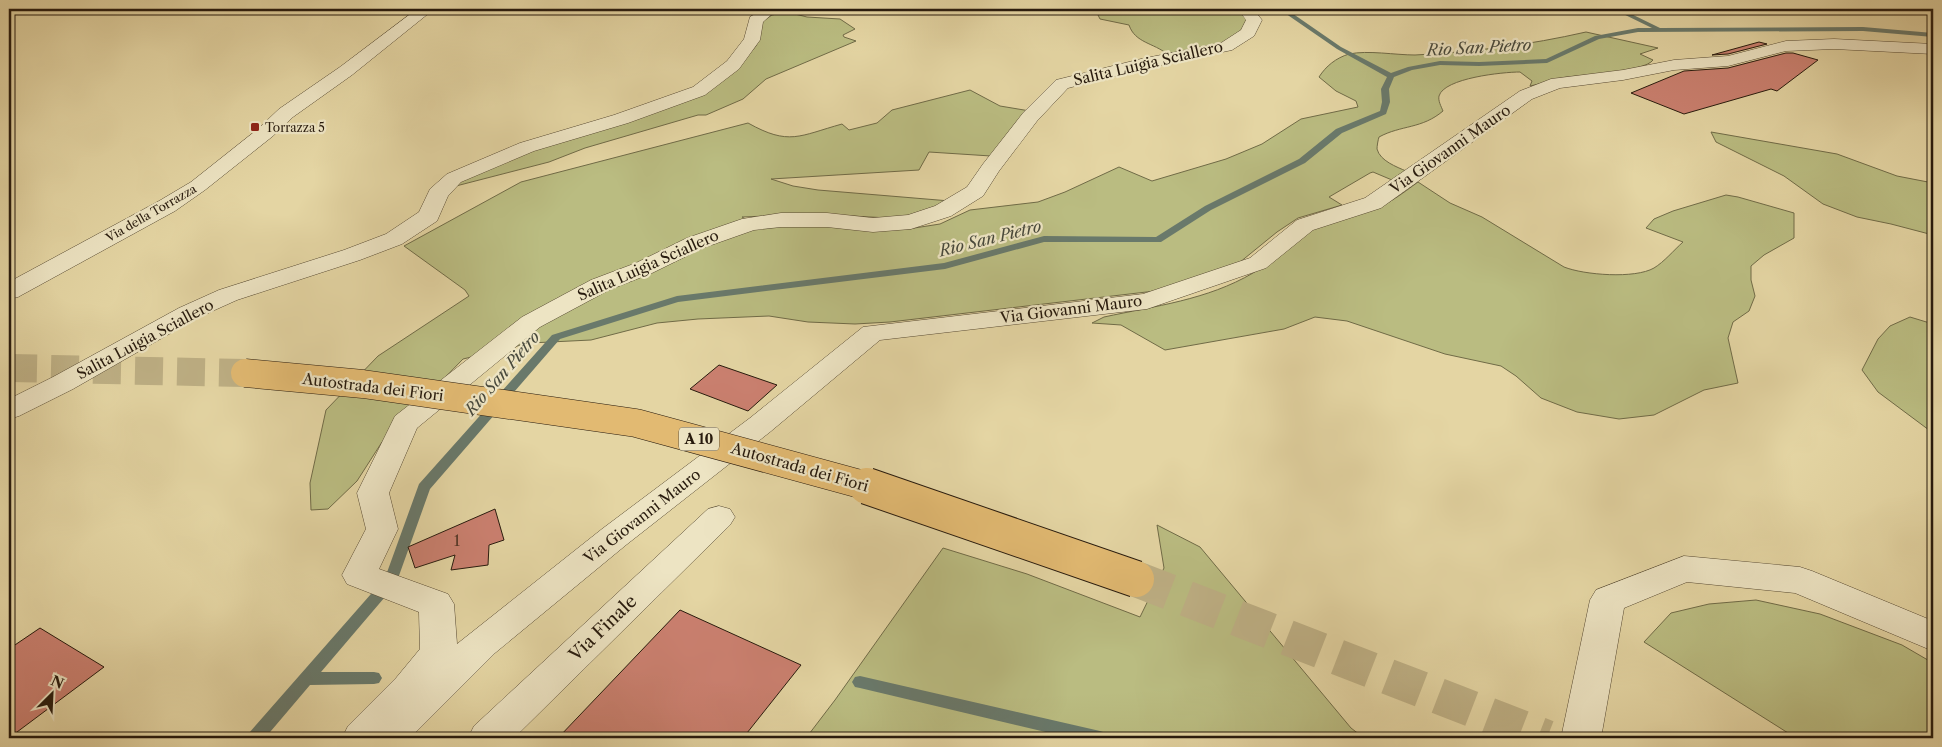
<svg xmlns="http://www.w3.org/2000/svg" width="1942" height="747" viewBox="0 0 1942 747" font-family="'Libre Caslon Text',serif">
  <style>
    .green { fill: #babc81; stroke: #706b47 }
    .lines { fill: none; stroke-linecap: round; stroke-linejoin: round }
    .stream { fill: #69796b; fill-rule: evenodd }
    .building { fill: #cb8070; stroke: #271a0d }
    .highway-tunnel-far1 { stroke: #beb085; stroke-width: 28; stroke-dasharray: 28 14; stroke-linecap: butt }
    .highway-tunnel { stroke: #beb085; stroke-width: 36; stroke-dasharray: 36 18; stroke-linecap: butt }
    .minor-casing { stroke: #564932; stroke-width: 1 }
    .minor { fill: #ede4c3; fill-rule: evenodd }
    .highway-bridge-far1-casing { stroke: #271a0d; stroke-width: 29; stroke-linecap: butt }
    .highway-bridge-casing { stroke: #271a0d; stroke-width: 38; stroke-linecap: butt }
    .highway-bridge-far1 { stroke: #e2ba72; stroke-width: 28 }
    .highway-bridge { stroke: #e2ba72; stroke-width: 36 }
    .poi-dot { fill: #8f2418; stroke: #ede4c3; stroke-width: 2 }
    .labels { text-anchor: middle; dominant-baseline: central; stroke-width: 4.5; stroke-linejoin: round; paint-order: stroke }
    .far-poi-label { font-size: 12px; fill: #271a0d; stroke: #ede4c3; text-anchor: start }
    .far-street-label { font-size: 12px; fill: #271a0d; stroke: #ede4c3 }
    .shield { fill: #ede4c3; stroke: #625744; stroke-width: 1 }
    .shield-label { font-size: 14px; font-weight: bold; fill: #271a0d }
    .street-label { font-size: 15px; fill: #271a0d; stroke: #ede4c3 }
    .near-number-label { font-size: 15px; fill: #503426 }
    .water-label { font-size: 16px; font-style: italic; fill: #48493c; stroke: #ede4c3 }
    .near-street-label { font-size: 18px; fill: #271a0d; stroke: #ede4c3 }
  </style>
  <rect width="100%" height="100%" fill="#e4d5a3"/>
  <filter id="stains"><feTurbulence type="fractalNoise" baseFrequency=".004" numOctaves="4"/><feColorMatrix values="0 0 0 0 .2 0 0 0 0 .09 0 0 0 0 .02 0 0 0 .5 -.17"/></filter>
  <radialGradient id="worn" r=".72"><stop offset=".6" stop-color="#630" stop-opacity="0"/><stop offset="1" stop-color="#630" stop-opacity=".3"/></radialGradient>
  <g class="green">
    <path d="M 1095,9 L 1240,9 L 1247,16 L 1243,33 L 1226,42 L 1167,54 C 1154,43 1135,43 1129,25 L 1100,19 Z"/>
    <polygon points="787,12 807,17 840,19 855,29 843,35 844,37 856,41 766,79 743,99 706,115 698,115 585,148 549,162 456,186 463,180 539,148 658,109 741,63 756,46 760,36 760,23 772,15"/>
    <path d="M 1586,32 L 1658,48 L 1640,54 L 1653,60 C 1645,72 1578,75 1561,78 C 1551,80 1541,84 1530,86 L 1532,81 L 1520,72 C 1503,72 1444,78 1439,96 C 1438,101 1441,106 1443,111 C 1422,129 1401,125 1379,137 C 1378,140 1377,146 1377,149 C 1380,161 1397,167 1406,171 L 1392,180 L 1373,172 L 1370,173 L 1329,197 L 1342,205 L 1298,218 L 1277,232 L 1234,267 L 1155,291 L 890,322 L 855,324 L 808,322 L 769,316 L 698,319 L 657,323 L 591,340 L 530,343 L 463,359 L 382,442 L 357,481 L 328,509 L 311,510 L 310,483 L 326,410 L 378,356 L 469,296 L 465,290 L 404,246 L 521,182 L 748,123 C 789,146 799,136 842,124 L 849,130 L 877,123 L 892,110 L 970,90 L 1000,106 L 1030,111 L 991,156 L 929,152 L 919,170 L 771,179 L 793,186 L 818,190 L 950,201 L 918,214 L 889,218 L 815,214 L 742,217 L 760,227 L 790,223 L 908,229 L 940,224 L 970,210 L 1038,202 L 1065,192 L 1119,167 L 1152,181 L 1226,159 L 1262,144 L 1301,119 L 1358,107 L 1356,101 L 1336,91 L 1319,77 C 1326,66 1336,58 1349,54 C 1368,50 1395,55 1415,55 C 1473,52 1529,45 1586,32 Z"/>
    <polygon points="1711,132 1837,154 1897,176 1933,183 1933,235 1891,224 1857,217 1823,204 1784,176 1716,142"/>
    <path d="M 1418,182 L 1450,203 L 1482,217 L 1564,267 C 1584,275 1635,279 1654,268 C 1664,262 1674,250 1683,242 L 1646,228 L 1654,219 L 1673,211 L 1726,195 L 1738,197 L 1794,213 L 1794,238 L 1764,255 L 1751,266 L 1751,280 L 1755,296 L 1749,311 L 1733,322 L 1728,338 L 1738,383 L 1704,390 L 1654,415 L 1619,419 L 1577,412 L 1541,398 L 1516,376 L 1501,366 L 1445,354 L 1347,321 L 1315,317 L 1284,329 L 1165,350 L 1121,325 L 1092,323 L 1104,317 C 1155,306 1207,300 1253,273 C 1277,259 1295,235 1321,224 C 1337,218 1356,216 1372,210 C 1389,204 1403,193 1418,182 Z"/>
    <polygon points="1910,317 1933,324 1933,433 1878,392 1862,370 1878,339 1890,326"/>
    <polygon points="1157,525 1200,547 1351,728 1364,738 806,738 835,700 943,548 1027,574 1140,617 1164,568"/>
    <polygon points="1756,600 1820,614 1902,645 1933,663 1933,738 1796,738 1644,642 1671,613 1709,604"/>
  </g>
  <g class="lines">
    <g class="stream">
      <polygon points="1279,9 1286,9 1341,47 1391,73 1408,67 1440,61 1479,62 1546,59 1595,36 1638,28 1652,28 1613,9 1621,9 1660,28 1863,27 1933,33 1933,37 1863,31 1638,32 1599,39 1547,63 1479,66 1440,65 1412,70 1394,77 1389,89 1390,102 1386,114 1342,133 1305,163 1211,210 1161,242 1044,242 945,269 678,302 560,339 430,489 396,584 321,672 374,672 379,673 382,678 379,683 374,684 310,685 265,738 247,738 249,733 385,578 419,484 552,335 677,296 944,263 1044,236 1156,237 1205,206 1299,159 1336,129 1380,111 1382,102 1381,89 1387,77 1337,49"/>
      <polygon points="860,676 1100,731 1106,733 1108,738 1071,738 860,688 855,687 852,682 855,677"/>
    </g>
  </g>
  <g class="building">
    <polygon points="1759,42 1767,44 1728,54 1712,55"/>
    <polygon points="1786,53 1793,53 1818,60 1777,91 1771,89 1684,114 1631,93 1684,71 1728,68"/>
    <polygon points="719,365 777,385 748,411 690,389"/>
    <polygon points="495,509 504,540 489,545 488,565 451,570 455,555 415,568 408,547"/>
    <polygon points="680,610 801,665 743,738 558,738"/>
    <polygon points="40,628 104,667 9,738 9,649"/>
  </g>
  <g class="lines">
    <polyline class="highway-tunnel-far1" points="9,368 245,373"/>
    <polyline class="highway-tunnel" points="1136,579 1547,738"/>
    <defs>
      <g id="minor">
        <polygon points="417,9 434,9 352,75 293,117 273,136 205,190 175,211 18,297 9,299 9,282 159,201 191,182 259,128 279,109 340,67"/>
        <polygon points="764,9 770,10 773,13 763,22 760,40 739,69 705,95 628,123 534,151 461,182 448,196 437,221 402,244 360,260 237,300 197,318 73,389 19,416 9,419 9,399 53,377 179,308 219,290 344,250 386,234 419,212 430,189 447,174 520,143 614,115 693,87 727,61 744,39 750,17"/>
        <polygon points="1238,9 1253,9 1262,20 1254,36 1232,50 1142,69 1068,88 1037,121 999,171 983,196 951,216 911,229 873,232 827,227 781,227 754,230 703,248 652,273 609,290 540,327 417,428 389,493 398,529 379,569 448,594 454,604 457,644 602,529 750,418 863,327 1143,294 1250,258 1297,220 1365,198 1520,91 1551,79 1623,70 1674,60 1728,56 1786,41 1834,39 1933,44 1933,54 1834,49 1786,51 1728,66 1674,70 1623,80 1560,88 1532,99 1381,208 1313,230 1266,268 1147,309 880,340 770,432 626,545 495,653 410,738 342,738 348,726 396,678 420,649 419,612 347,584 342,575 366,529 357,493 395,416 522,317 591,280 636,263 687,238 742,219 781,213 827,213 873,218 908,215 935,206 967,187 983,164 1023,113 1056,80 1141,59 1221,43 1241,30 1246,20"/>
        <polygon points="719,506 730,509 735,517 730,525 514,738 468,738 474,726 708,509"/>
        <polygon points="1684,556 1800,567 1812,571 1933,621 1933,651 1795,593 1687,582 1624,608 1601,738 1561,738 1590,600 1596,590"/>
      </g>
    </defs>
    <use href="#minor" class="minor-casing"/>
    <use href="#minor" class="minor"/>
    <defs>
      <polyline id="highway-bridge-far1" points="245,373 363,384 636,423 871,487"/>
      <polyline id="highway-bridge" points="867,486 1136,579"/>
    </defs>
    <use href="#highway-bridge-far1" class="highway-bridge-far1-casing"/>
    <use href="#highway-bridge" class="highway-bridge-casing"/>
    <use href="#highway-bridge-far1" class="highway-bridge-far1"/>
    <use href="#highway-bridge" class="highway-bridge"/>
  </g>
  <rect class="poi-dot" x="250" y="122" width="10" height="10" rx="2.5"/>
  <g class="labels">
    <g class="far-poi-label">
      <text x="265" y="127">Torrazza 5</text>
    </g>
    <g class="far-street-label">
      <text transform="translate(151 213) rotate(-30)">Via della Torrazza</text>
    </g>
    <rect class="shield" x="679" y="427.5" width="40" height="23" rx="4"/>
    <g class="shield-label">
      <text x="699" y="439">A 10</text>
    </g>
    <g class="street-label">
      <text transform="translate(1148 63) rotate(-13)">Salita Luigia Sciallero</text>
      <text transform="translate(1450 149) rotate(-35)">Via Giovanni Mauro</text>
      <text transform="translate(648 265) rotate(-24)">Salita Luigia Sciallero</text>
      <text transform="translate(1071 309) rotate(-7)">Via Giovanni Mauro</text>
      <text transform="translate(145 339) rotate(-28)">Salita Luigia Sciallero</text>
      <text transform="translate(373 387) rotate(7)">Autostrada dei Fiori</text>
      <text transform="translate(800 467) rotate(16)">Autostrada dei Fiori</text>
      <text transform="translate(642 516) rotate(-38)">Via Giovanni Mauro</text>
    </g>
    <g class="near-number-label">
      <text x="457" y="540">1</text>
    </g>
    <g class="water-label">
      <text transform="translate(1479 47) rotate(-3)">Rio San Pietro</text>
      <text transform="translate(990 238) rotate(-14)">Rio San Pietro</text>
      <text transform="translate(502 373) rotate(-49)">Rio San Pietro</text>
    </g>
    <g class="near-street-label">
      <text transform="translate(603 628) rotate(-44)">Via Finale</text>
    </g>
  </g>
  <rect width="1942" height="747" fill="none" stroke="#e4d5a3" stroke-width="30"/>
  <rect x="10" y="10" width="1922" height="727" fill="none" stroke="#271a0d" stroke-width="2.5"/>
  <rect x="15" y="15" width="1912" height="717" fill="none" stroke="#271a0d"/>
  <g transform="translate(52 694) rotate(24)" stroke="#ede4c3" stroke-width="4" paint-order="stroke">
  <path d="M0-4L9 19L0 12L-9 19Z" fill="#271a0d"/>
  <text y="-8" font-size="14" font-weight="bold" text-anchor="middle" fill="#271a0d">N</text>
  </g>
  <rect width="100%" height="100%" filter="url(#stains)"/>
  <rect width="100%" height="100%" fill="url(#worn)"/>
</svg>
